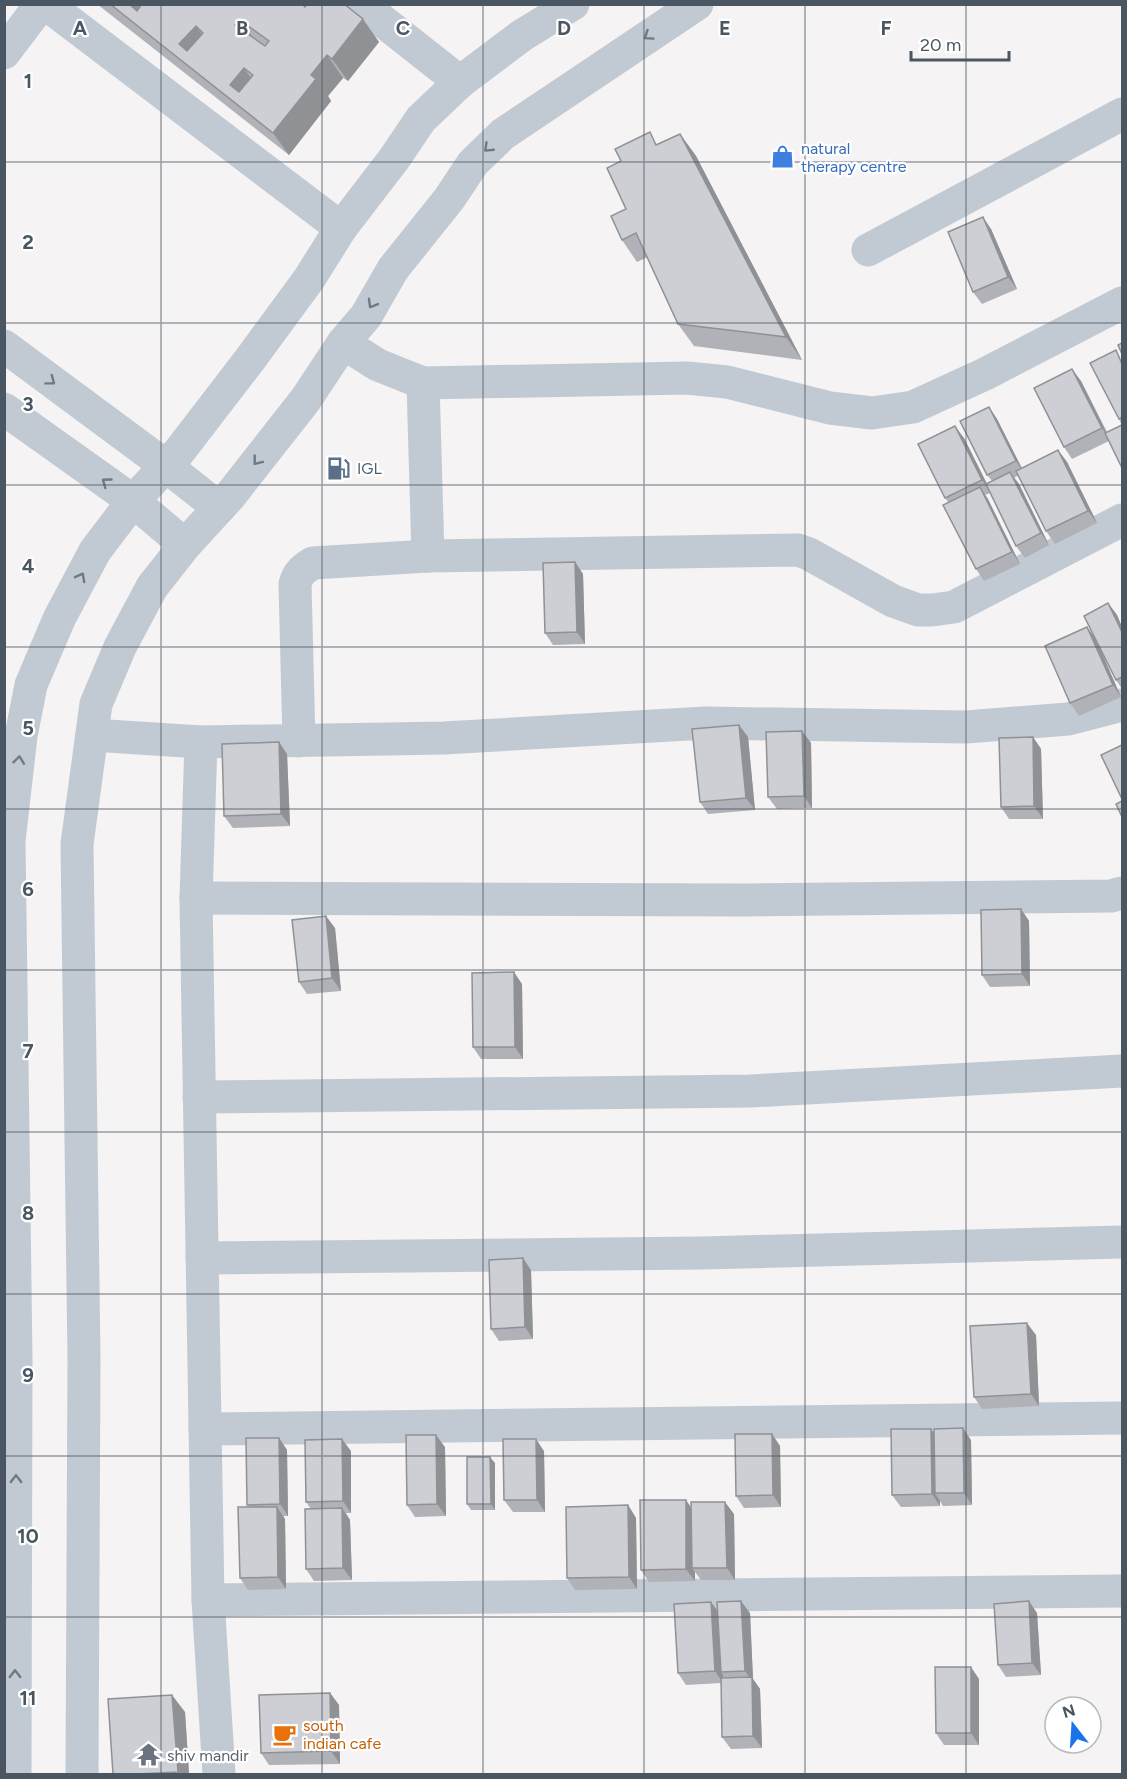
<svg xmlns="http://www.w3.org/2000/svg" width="1127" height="1779" viewBox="0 0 1127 1779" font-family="Figtree,sans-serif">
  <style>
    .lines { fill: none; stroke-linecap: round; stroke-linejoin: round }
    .minor { stroke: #c1cad2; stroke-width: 33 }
    .wall { fill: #b0b2b7 }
    .shaded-wall { fill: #909195 }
    .building { fill: #cdcfd5; stroke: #909195; stroke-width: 1.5; fill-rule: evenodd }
    .oneway { stroke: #6e7983 }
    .grid { fill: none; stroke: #4a5661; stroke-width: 1.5; stroke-opacity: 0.55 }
    .labels { text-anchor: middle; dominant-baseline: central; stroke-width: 4.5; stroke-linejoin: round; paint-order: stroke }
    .shop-label { font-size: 16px; fill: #366cbe; stroke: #fff; text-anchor: start }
    .service-label { font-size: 16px; fill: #4e5e75; stroke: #fff; text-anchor: start }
    .food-label { font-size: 16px; fill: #c56008; stroke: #fff; text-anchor: start }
    .worship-label { font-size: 16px; fill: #5b616d; stroke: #fff; text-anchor: start }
    .grid-label { font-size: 20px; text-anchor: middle; font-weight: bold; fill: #4a5661; stroke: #fff; stroke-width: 4.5; stroke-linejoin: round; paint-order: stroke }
  </style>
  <rect width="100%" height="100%" fill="#f5f3f3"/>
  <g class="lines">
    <g class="minor">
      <polyline points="46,4 341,228"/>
      <polyline points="361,4 460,82"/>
      <polyline points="4,53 41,4"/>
      <polyline points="868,250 1122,114"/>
      <polyline points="343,343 378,365 423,383 687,378 727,382 830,408 872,413 913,407 985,374 1122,303"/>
      <polyline points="4,346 166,466 219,508"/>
      <polyline points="423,383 428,556"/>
      <polyline points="4,409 133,501 185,545"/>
      <polyline points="92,735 201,742"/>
      <path d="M 299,741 L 295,584 C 298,573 303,569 313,563 L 428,556 L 798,550 L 809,554 L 893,601 L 918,610 L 932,610 L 954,607 L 1122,520"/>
      <polyline points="196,898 745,900 1111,896 1122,893"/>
      <polyline points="199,1097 750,1091 1122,1071"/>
      <polyline points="202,1258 702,1253 1122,1242"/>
      <polyline points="205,1429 1122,1418"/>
      <polyline points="208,1600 1122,1591"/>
      <polyline points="15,1774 16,1360 9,841 21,736 31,685 59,619 95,551 133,501 178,453 251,358 309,279 341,228 394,159 421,119 460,82 521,36 573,4"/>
      <polyline points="82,1774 84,1359 77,844 96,704 120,647 152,587 185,545 230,496 306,399 343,343 366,316 393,269 449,199 473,163 503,134 697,4"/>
      <polyline points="219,1774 208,1600 196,898 201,742 444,738 706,723 966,727 1068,719 1122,705"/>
    </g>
  </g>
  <g class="wall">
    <polygon points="97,4 344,4 379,42 348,81 343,78 328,96 331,101 289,155"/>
    <polygon points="680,134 696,156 802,360 694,346 678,324 648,257 637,262 622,240 626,209 659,144"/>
    <polygon points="991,229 1017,289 982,304 973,292"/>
    <polygon points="1122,360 1122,468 1109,441 1072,459 1064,447 1081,381 1107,432 1122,425 1119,419"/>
    <polygon points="989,407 997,419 1022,468 1058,450 1067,462 1097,523 1055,544 1046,531 1019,475 1014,478 1019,484 1049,545 1025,558 1016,546 990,493 985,495 1020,564 984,581 976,569 948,502 945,498 964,438 987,484 992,481 987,475"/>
    <polygon points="575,562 583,574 585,644 553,645 545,633"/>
    <polygon points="1108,603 1117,615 1122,627 1122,689 1116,680 1096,641 1121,697 1079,716 1070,703"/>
    <polygon points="802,731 811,743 812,808 777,809 768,797"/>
    <polygon points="748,737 755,810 708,814 700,802"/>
    <polygon points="1033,737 1041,749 1043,819 1009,819 1001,807"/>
    <polygon points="279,742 287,754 290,826 233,828 224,816"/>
    <polygon points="1021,909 1029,921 1030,986 990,987 982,975"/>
    <polygon points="335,928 341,991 307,994 299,982"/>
    <polygon points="522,984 523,1059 481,1059 473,1047"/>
    <polygon points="531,1270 533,1339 499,1341 491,1329"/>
    <polygon points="1036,1335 1039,1406 982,1409 974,1397"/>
    <polygon points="934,1433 971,1440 972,1505 943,1506 940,1501 940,1506 901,1507 892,1495"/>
    <polygon points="772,1434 780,1446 781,1507 744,1508 736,1496"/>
    <polygon points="279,1438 287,1450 288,1516 283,1516 285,1519 286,1589 248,1590 240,1578 249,1507 247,1505"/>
    <polygon points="445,1447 446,1516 415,1517 407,1505"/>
    <polygon points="351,1451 351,1513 346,1513 350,1520 352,1580 314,1581 306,1569 311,1509 306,1502"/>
    <polygon points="544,1451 545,1512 513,1512 504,1500"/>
    <polygon points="495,1463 495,1510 471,1510 467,1504"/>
    <polygon points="686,1500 691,1508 734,1514 735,1580 701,1580 695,1572 695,1581 649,1582 641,1570"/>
    <polygon points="628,1505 636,1518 637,1589 575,1590 567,1578"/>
    <polygon points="717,1611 750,1613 753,1679 760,1689 762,1748 731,1749 722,1737 721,1683 686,1685 678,1673"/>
    <polygon points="1037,1613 1041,1675 1006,1677 998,1665"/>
    <polygon points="979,1679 979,1745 944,1745 936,1733"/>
    <polygon points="330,1693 339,1705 340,1764 269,1765 261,1753"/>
    <polygon points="185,1712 189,1774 113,1774"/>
  </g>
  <g class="shaded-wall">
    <polygon points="129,4 155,4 145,27"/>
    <polygon points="363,19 379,42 348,81 332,59"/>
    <polygon points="240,20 256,42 235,25"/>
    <polygon points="196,26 212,49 195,67 179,44"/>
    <polygon points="327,55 343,78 328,96 331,101 289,155 273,133 311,75"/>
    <polygon points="244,68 260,91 246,108 230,85"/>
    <polygon points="680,134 696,156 802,360 786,337"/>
    <polygon points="983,217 991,229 1017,289 1008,277"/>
    <polygon points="1072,369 1081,381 1110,440 1102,428"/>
    <polygon points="989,407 997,419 1024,473 1016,461"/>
    <polygon points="955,426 964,438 991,492 982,480"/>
    <polygon points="1058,450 1067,462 1097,523 1088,511"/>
    <polygon points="1010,472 1019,484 1049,545 1041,533"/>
    <polygon points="980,487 988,499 1020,564 1012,552"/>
    <polygon points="575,562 583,574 585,644 577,632"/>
    <polygon points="1108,603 1117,615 1122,627 1122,632"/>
    <polygon points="1087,627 1096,639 1121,697 1113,685"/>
    <polygon points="739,725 748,737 755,810 746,798"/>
    <polygon points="802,731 811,743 812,808 804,796"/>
    <polygon points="1033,737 1041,749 1043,819 1034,806"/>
    <polygon points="279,742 287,754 290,826 281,814"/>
    <polygon points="1021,909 1029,921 1030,986 1022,974"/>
    <polygon points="326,916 335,928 341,991 332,978"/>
    <polygon points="514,972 522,984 523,1059 515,1047"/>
    <polygon points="523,1258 531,1270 533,1339 525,1327"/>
    <polygon points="1027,1323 1036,1335 1039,1406 1031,1394"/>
    <polygon points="963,1428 971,1440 972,1505 964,1493"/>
    <polygon points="931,1429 939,1441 935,1493 940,1501 940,1506 932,1494"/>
    <polygon points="772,1434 780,1446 781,1507 773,1495"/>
    <polygon points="436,1435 445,1447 446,1516 437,1504"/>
    <polygon points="279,1438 287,1450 288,1516 280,1504"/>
    <polygon points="342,1439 351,1451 351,1513 343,1501"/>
    <polygon points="536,1439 544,1451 545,1512 537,1500"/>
    <polygon points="490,1457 495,1463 495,1510 491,1504"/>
    <polygon points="686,1500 694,1512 692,1568 695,1572 695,1581 686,1569"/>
    <polygon points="725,1502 734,1514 735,1580 727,1568"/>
    <polygon points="628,1505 636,1518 637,1589 629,1577"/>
    <polygon points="277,1507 285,1519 286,1589 278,1577"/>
    <polygon points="342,1508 350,1520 352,1580 343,1568"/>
    <polygon points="741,1601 750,1613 753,1679 760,1689 762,1748 753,1736 752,1681 745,1671"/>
    <polygon points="1029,1601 1037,1613 1041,1675 1032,1663"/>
    <polygon points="711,1602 720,1614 721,1672 723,1675 723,1683 715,1671"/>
    <polygon points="971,1667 979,1679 979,1745 971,1733"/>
    <polygon points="330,1693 339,1705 340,1764 331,1751"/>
    <polygon points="172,1695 185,1712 189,1774 180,1774 178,1772"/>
  </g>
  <g class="building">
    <path d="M 110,4 L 129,4 L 137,11 L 142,4 L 302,4 L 305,7 L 307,4 L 344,4 L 363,19 L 332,59 L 327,55 L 311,75 L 316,79 L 273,133 ZM 240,20 L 269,41 L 265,46 L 235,25 ZM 196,26 L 203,33 L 187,51 L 179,44 ZM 244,68 L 253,75 L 239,92 L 230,85 Z"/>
    <polygon points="650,132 656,145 680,134 786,337 678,324 636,233 622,240 611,216 626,209 607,168 621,161 615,149"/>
    <polygon points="983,217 1008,277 973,292 948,232"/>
    <polygon points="1122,343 1122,354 1118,345"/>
    <polygon points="1116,350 1122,364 1122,417 1119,419 1090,363"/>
    <polygon points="1072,369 1102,428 1064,447 1034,388"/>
    <polygon points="989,407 1016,461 987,475 960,421"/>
    <polygon points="1122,425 1122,468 1105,433"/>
    <polygon points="955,426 982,480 945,498 918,444"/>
    <polygon points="1058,450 1088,511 1046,531 1016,471"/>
    <polygon points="1010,472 1041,533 1016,546 986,484"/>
    <polygon points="980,487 1012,552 976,569 943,505"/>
    <polygon points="575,562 577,632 545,633 543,563"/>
    <polygon points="1108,603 1122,632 1122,677 1116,680 1084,616"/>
    <polygon points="1087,627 1113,685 1070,703 1045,646"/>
    <polygon points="739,725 746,798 700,802 692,729"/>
    <polygon points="802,731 804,796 768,797 766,732"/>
    <polygon points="1033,737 1034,806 1001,807 999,738"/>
    <polygon points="279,742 281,814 224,816 222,744"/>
    <polygon points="1122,745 1122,799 1101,755"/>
    <polygon points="1122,801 1122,817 1116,804"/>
    <polygon points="1021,909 1022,974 982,975 981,910"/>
    <polygon points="326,916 332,978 299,982 292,920"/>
    <polygon points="514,972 515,1047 473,1047 472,973"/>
    <polygon points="523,1258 525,1327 491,1329 489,1260"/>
    <polygon points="1027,1323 1031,1394 974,1397 970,1326"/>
    <polygon points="963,1428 964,1493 935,1493 934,1429"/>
    <polygon points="891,1429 931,1429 932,1494 892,1495"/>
    <polygon points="735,1434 772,1434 773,1495 736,1496"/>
    <polygon points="406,1435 436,1435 437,1504 407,1505"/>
    <polygon points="246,1438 279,1438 280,1504 247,1505"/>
    <polygon points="342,1439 343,1501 306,1502 305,1440"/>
    <polygon points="503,1439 536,1439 537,1500 504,1500"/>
    <polygon points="467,1457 490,1457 491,1504 467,1504"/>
    <polygon points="640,1500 686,1500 686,1569 641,1570"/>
    <polygon points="691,1502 725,1502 727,1568 692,1568"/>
    <polygon points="628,1505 629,1577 567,1578 566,1507"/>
    <polygon points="238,1507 277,1507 278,1577 240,1578"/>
    <polygon points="342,1508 343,1568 306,1569 305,1509"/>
    <polygon points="741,1601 745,1671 721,1672 717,1602"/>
    <polygon points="1029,1601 1032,1663 998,1665 994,1604"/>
    <polygon points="711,1602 715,1671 678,1673 674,1604"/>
    <polygon points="935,1667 971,1667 971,1733 936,1733"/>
    <polygon points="752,1677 753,1736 722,1737 721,1678"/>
    <polygon points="330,1693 331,1751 261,1753 259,1695"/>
    <polygon points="172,1695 178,1772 137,1774 113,1774 108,1699"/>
  </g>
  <defs><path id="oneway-chevron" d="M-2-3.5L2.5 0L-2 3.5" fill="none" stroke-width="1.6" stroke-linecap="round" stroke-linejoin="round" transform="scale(1.5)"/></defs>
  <g class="oneway">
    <use href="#oneway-chevron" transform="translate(648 36) rotate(146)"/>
    <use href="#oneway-chevron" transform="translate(488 148) rotate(136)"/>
    <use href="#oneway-chevron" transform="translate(372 304) rotate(120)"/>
    <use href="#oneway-chevron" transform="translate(51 381) rotate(37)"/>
    <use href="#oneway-chevron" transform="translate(257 461) rotate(128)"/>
    <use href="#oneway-chevron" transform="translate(106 482) rotate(-144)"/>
    <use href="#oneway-chevron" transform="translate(81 577) rotate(-62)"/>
    <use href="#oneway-chevron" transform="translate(19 760) rotate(-83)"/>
    <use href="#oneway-chevron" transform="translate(16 1479) rotate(-90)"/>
    <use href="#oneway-chevron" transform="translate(15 1674) rotate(-90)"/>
  </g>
  <path class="grid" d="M 161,4 L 161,1774M 322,4 L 322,1774M 483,4 L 483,1774M 644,4 L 644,1774M 805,4 L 805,1774M 966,4 L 966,1774M 4,162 L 1122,162M 4,323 L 1122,323M 4,485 L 1122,485M 4,647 L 1122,647M 4,809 L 1122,809M 4,970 L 1122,970M 4,1132 L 1122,1132M 4,1294 L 1122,1294M 4,1456 L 1122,1456M 4,1617 L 1122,1617"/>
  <defs>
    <symbol id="shop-bare" viewBox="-9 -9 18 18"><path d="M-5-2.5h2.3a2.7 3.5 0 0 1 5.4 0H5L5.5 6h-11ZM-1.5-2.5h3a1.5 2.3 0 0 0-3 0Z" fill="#3f7fe0" stroke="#fff" stroke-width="2.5" paint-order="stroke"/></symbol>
    <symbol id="fuel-bare" viewBox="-9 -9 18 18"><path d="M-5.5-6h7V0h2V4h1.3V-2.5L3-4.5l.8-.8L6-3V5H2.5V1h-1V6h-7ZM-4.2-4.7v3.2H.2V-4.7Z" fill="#5c6f8a" stroke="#fff" stroke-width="2.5" paint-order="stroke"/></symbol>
    <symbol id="cafe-bare" viewBox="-9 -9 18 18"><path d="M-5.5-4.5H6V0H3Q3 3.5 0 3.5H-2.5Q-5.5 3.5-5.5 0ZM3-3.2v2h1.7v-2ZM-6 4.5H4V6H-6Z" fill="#e8710a" stroke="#fff" stroke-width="2.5" paint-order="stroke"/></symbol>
    <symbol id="temple-bare" viewBox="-9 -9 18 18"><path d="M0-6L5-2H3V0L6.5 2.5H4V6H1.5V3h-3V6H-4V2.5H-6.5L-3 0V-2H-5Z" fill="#6b7280" stroke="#fff" stroke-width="2.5" paint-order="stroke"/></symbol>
  </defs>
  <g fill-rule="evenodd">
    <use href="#shop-bare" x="766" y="140" width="33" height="33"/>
    <use href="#fuel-bare" x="322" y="452" width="33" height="33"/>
    <use href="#cafe-bare" x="268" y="1718" width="33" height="33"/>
    <use href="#temple-bare" x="132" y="1738" width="33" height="33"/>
  </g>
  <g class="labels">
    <g class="shop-label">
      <text x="801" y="148">natural<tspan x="801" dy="18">therapy centre</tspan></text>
    </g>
    <g class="service-label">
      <text x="357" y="468">IGL</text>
    </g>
    <g class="food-label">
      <text x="303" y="1725">south<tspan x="303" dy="18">indian cafe</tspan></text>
    </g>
    <g class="worship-label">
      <text x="167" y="1755">shiv mandir</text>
    </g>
  </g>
  <g class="grid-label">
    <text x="80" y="35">A</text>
    <text x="242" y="35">B</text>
    <text x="403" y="35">C</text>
    <text x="564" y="35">D</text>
    <text x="725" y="35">E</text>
    <text x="886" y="35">F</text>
    <text x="28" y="88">1</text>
    <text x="28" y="249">2</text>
    <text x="28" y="411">3</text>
    <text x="28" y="573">4</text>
    <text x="28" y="735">5</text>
    <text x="28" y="896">6</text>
    <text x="28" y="1058">7</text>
    <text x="28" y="1220">8</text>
    <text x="28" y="1382">9</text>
    <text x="28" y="1543">10</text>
    <text x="28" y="1705">11</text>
  </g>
  <rect width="1127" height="1779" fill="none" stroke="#4a5661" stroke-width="12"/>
  <g transform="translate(1073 1725) rotate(343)"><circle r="28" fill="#ffffff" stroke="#b7bbc0" stroke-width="1.5"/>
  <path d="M0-4.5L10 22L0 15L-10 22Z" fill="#1a73e8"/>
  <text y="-9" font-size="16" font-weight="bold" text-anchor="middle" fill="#4a5661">N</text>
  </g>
  <path d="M911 51v9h98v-9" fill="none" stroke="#4a5661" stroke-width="3"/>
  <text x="920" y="51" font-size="18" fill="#4a5661" stroke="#ffffff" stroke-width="4.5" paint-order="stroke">20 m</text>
</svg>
